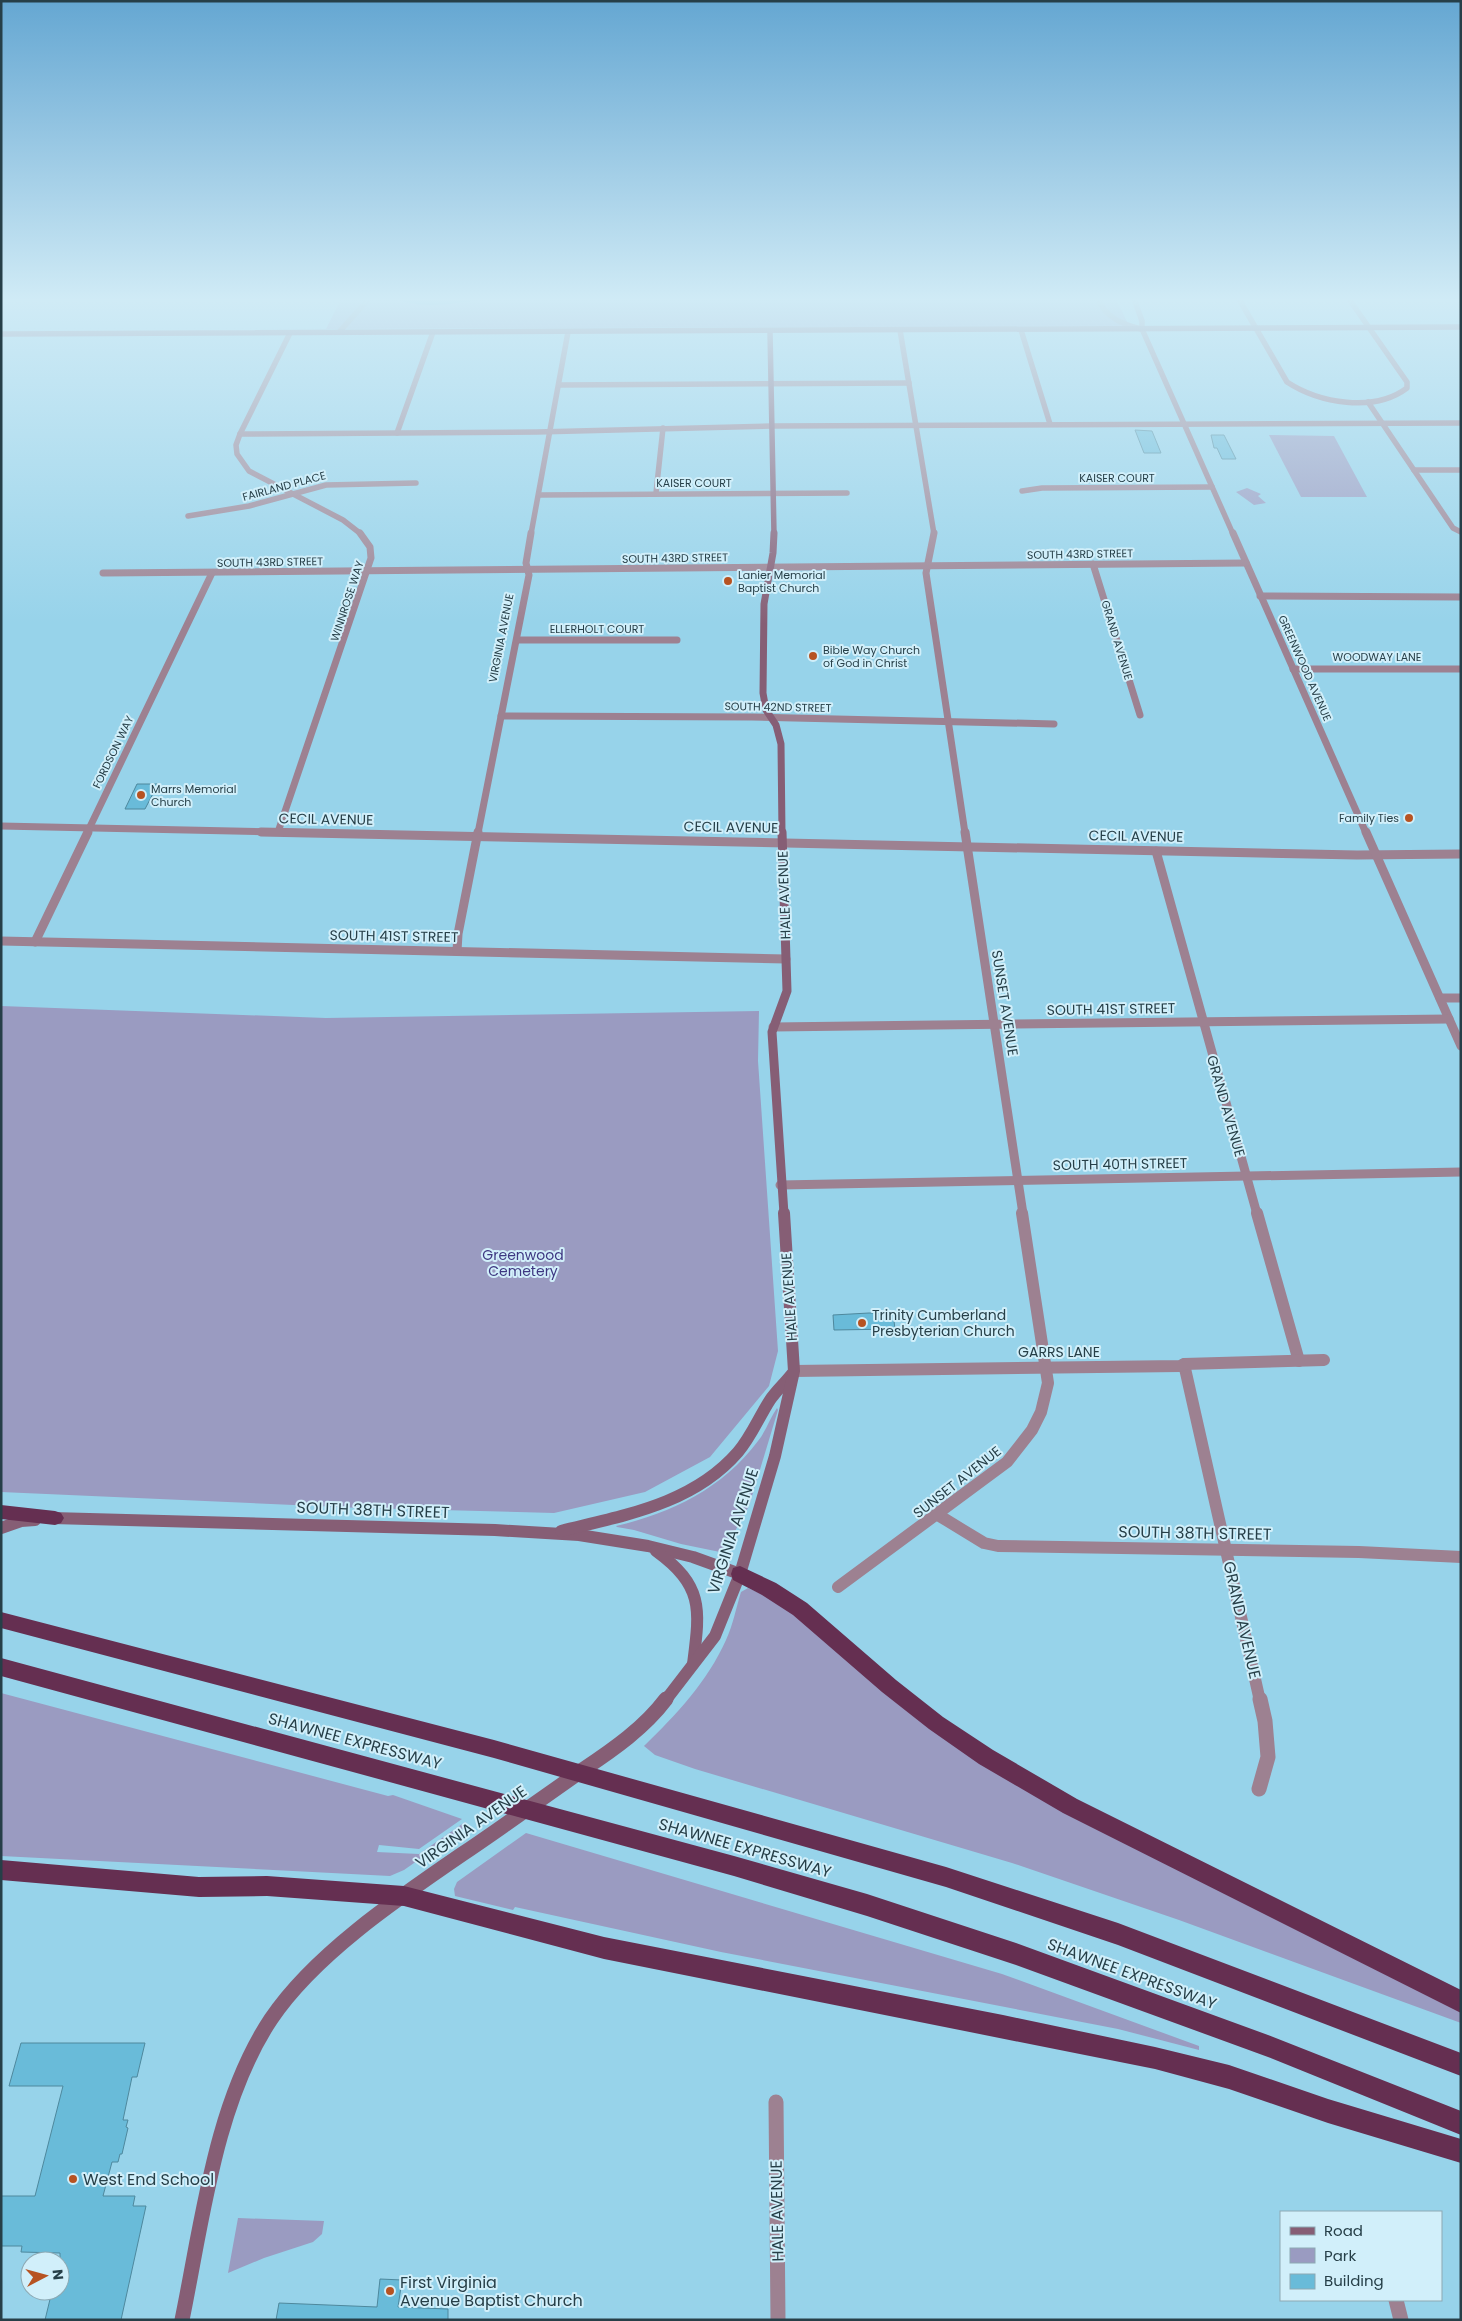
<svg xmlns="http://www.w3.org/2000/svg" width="1462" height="2321" viewBox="0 0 1462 2321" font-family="Poppins,sans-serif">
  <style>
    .green { fill: #9a9bc1 }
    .water { fill: #4094b0 }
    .building { fill: #69bbd9; stroke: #4e889d }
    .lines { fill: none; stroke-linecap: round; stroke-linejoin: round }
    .street-far4 { stroke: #9d8191; stroke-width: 5.5 }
    .street-far3 { stroke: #9d8191; stroke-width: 7 }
    .street-far2 { stroke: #9d8191; stroke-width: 9 }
    .street-far1 { stroke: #9d8191; stroke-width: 12 }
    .street { stroke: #9d8191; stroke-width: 15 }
    .secondary-far4 { stroke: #865e75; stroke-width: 5.5 }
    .secondary-far3 { stroke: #865e75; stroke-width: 7 }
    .secondary-far2 { stroke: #865e75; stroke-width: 9 }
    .secondary-far1 { stroke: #865e75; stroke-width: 12 }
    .secondary { stroke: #865e75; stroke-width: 15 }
    .highway { fill: #652f51; fill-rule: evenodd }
    .poi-dot { fill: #b75322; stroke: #d1effa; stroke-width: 2 }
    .labels { text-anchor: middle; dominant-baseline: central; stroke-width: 4; stroke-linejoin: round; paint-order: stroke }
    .far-street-label { font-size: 11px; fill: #263f48; stroke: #d1effa }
    .far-poi-label { font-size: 11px; fill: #263f48; stroke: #d1effa; text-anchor: start }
    .street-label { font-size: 14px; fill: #263f48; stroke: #d1effa }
    .park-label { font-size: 14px; fill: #3e3781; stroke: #d1effa }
    .poi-label { font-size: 14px; fill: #263f48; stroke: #d1effa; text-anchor: start }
    .near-street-label { font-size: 16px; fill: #263f48; stroke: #d1effa }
    .near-poi-label { font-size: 16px; fill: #263f48; stroke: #d1effa; text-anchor: start }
  </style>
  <rect width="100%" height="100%" fill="#97d3ea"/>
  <g class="green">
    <polygon points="341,299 1116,299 1129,326 326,329"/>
    <polygon points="1269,435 1334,436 1367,497 1301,497"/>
    <polygon points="1247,488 1261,494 1258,496 1266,503 1254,505 1236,492"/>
    <polygon points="1,1006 326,1018 759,1011 758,1061 778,1351 769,1386 710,1457 645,1492 554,1513 361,1508 1,1492"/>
    <path d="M 777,1408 L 778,1410 L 749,1506 L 724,1551 L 720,1552 L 681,1544 L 634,1530 L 617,1527 L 616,1526 C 672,1513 723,1488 758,1441 C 766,1431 770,1418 777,1408 Z"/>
    <path d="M 748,1588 L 779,1602 L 915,1716 L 1461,2009 L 1461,2023 L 1179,1920 L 1012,1863 L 695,1769 L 655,1755 L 644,1746 C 677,1714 707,1682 726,1640 C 733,1625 736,1608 741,1592 Z"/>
    <polygon points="1,1693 388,1796 393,1795 462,1819 419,1849 379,1845 377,1852 419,1854 465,1822 467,1826 404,1870 390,1876 1,1856"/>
    <polygon points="526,1833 1002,1974 1199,2046 1199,2050 1118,2029 721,1952 515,1907 513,1910 455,1896 454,1889 457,1882"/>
    <polygon points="238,2218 324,2221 322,2234 313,2242 264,2258 228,2273"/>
  </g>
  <path class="water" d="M 397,299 L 485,299 C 457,303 423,310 397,299 Z"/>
  <g class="building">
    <polygon points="1135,430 1152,431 1161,453 1144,453"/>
    <polygon points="1211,435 1224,435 1236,459 1222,459 1217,448 1214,448"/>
    <polygon points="137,784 158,784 145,809 125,809"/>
    <polygon points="869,1313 893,1313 895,1329 834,1330 833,1315"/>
    <polygon points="21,2043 145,2043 137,2077 132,2077 123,2120 128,2120 126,2127 128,2128 122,2154 120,2154 118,2162 112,2162 103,2196 135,2196 133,2206 146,2206 121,2320 45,2320 52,2291 60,2291 60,2253 21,2252 22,2246 1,2246 1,2196 35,2196 63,2086 9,2086"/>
    <polygon points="380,2279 402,2280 398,2307 448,2309 448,2320 276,2320 279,2303 377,2307"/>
  </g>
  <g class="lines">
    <g class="street-far4">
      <path d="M 1098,299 C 1106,318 1122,324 1141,329"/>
      <polyline points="1134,299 1142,321 1142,329 1233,534"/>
      <path d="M 1239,299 L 1287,382 C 1319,403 1374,413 1407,388 L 1407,382 L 1349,299"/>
      <polyline points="900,330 934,534"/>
      <polyline points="1021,330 1050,424"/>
      <polyline points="339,332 369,299"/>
      <polyline points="290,333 240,434 236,445 237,454 249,471 343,520 361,534"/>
      <polyline points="560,385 909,383"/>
      <polyline points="1368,402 1453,528 1461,532"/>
      <polyline points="397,433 433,332"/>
      <polyline points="240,434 537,432 772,426 1461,423"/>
      <polyline points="1414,470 1461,470"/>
      <polyline points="1022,491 1042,488 1212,487"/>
      <polyline points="656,493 663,428"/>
      <polyline points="540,495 847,493"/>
      <polyline points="188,516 249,506 326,485 416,483"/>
      <polyline points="531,534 568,332"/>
    </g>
    <g class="street-far3">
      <polyline points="934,533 926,573 965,833"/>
      <polyline points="1233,533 1366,833"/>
      <polyline points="1093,564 1140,715"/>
      <polyline points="103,573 1246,563"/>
      <polyline points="1260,596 1461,597"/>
      <polyline points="517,640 677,640"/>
      <polyline points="1293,669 1461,669"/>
      <polyline points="501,716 752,717 1054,724"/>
      <polyline points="1,826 319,833"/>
      <polyline points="278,832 371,558 370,547 360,533"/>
      <polyline points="87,833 212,573"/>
      <polyline points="478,833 529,575 526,563 531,533"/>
    </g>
    <g class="street-far2">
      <polyline points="261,832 1357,855 1461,854"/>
      <polyline points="965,832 1023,1214"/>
      <polyline points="1366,832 1461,1046"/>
      <polyline points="1156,851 1257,1214"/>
      <polyline points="1,941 786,959"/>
      <polyline points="35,942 88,832"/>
      <polyline points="457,951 458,934 478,832"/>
      <polyline points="1440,998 1461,998"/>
      <polyline points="773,1027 1449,1019"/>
      <polyline points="780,1185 1461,1172"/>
    </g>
    <g class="street-far1">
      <polyline points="1257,1213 1299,1361"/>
      <polyline points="1184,1364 1260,1701"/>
      <polyline points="794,1371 1180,1366 1184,1364 1324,1360"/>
      <polyline points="938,1515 984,1543 998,1546 1359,1552 1461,1557"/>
      <polyline points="838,1587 1007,1462 1032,1430 1041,1412 1048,1383 1022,1213"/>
    </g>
    <g class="street">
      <polyline points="1259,1789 1268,1757 1265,1721 1260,1699"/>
      <polyline points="776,2102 778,2320"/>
      <polyline points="1396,2300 1401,2320"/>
    </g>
    <g class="secondary-far4">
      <polyline points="770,331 774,534"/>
      <polyline points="1,334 1461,327"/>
    </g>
    <polyline class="secondary-far3" points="774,533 773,553 764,604 763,693 766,710 776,725 781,744 782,833"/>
    <polyline class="secondary-far2" points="782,832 787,991 772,1032 784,1214"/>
    <g class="secondary-far1">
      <polyline points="52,1518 495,1530 579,1535 648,1546 693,1557 740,1574"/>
      <polyline points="1,1528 21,1521 35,1520"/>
      <path d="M 561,1531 C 625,1515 693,1504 738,1452 C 751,1437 759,1417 770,1400 C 776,1391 785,1383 792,1374"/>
      <path d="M 656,1551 C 704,1586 700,1609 693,1664"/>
      <polyline points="665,1701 715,1636 740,1574 775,1456 794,1371 784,1213"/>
    </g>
    <path class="secondary" d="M 182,2320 C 202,2223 215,2103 271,2019 C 322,1943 428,1879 503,1826 C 530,1807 557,1788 584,1769 C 614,1749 644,1728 666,1699"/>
    <g class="highway">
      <polygon points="1,1505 55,1511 61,1513 64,1518 61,1523 55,1525 1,1519"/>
      <polygon points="740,1566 776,1583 807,1603 896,1680 943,1717 993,1750 1077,1799 1461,1990 1461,2013 1063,1813 979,1764 929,1729 882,1692 793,1615 762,1595 733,1580 731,1574 733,1568"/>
      <polygon points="1,1612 494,1740 946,1867 1118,1923 1461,2053 1461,2076 1118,1945 946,1887 494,1758 1,1628"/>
      <polygon points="1,1658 734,1856 867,1894 1016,1943 1268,2035 1461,2111 1461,2135 1268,2057 1016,1965 867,1916 734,1876 1,1676"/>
      <polygon points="1,1860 199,1877 267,1876 404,1886 604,1937 1003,2015 1155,2047 1229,2065 1328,2099 1461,2139 1461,2163 1328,2123 1229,2089 1155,2069 604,1959 404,1906 267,1896 199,1897 1,1880"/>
    </g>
  </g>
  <linearGradient id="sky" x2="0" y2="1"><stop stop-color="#65a7d2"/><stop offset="0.48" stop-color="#d0ebf6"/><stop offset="1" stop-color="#d0ebf6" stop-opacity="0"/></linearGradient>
  <rect width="1462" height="624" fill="url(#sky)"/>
  <g class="poi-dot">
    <circle cx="728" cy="581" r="5"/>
    <circle cx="813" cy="656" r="5"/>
    <circle cx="141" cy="795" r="5"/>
    <circle cx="1409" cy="818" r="5"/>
    <circle cx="862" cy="1323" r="5"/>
    <circle cx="73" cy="2179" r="5"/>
    <circle cx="390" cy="2291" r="5"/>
  </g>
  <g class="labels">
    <g class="far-street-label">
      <text x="1117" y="478">KAISER COURT</text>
      <text x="694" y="483">KAISER COURT</text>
      <text transform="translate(284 486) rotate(-15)">FAIRLAND PLACE</text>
      <text transform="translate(1080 554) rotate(-1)">SOUTH 43RD STREET</text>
      <text transform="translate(675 558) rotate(-1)">SOUTH 43RD STREET</text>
      <text transform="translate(270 562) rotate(-1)">SOUTH 43RD STREET</text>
      <text transform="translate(347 601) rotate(-72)">WINNROSE WAY</text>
      <text x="597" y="629">ELLERHOLT COURT</text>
      <text transform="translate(501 638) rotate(-79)">VIRGINIA AVENUE</text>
      <text transform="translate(1117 640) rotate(73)">GRAND AVENUE</text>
      <text x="1377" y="657">WOODWAY LANE</text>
      <text transform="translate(1305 668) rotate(66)">GREENWOOD AVENUE</text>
      <text transform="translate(778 707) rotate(1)">SOUTH 42ND STREET</text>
      <text transform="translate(113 752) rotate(-64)">FORDSON WAY</text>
    </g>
    <g class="far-poi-label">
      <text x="738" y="575">Lanier Memorial<tspan x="738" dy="13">Baptist Church</tspan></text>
      <text x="823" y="650">Bible Way Church<tspan x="823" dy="13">of God in Christ</tspan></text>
      <text x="151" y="789">Marrs Memorial<tspan x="151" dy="13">Church</tspan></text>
      <text x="1399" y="818" text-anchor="end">Family Ties</text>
    </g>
    <g class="street-label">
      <text transform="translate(326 819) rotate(1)">CECIL AVENUE</text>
      <text transform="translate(731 827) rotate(1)">CECIL AVENUE</text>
      <text transform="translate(1136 836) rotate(1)">CECIL AVENUE</text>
      <text transform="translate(784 895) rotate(-92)">HALE AVENUE</text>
      <text transform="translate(394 936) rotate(1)">SOUTH 41ST STREET</text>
      <text transform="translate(1005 1003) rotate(81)">SUNSET AVENUE</text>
      <text transform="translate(1111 1009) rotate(-1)">SOUTH 41ST STREET</text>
      <text transform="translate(1226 1106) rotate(74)">GRAND AVENUE</text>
      <text transform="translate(1120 1164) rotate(-1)">SOUTH 40TH STREET</text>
      <text transform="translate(789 1297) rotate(-94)">HALE AVENUE</text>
      <text x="1059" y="1352">GARRS LANE</text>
      <text transform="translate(957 1482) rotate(-38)">SUNSET AVENUE</text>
    </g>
    <g class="park-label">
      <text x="523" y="1255">Greenwood<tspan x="523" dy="16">Cemetery</tspan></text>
    </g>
    <g class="poi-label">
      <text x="872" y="1315">Trinity Cumberland<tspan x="872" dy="16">Presbyterian Church</tspan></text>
    </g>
    <g class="near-street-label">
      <text transform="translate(373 1510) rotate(2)">SOUTH 38TH STREET</text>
      <text transform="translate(733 1531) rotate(-72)">VIRGINIA AVENUE</text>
      <text transform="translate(1195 1533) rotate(1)">SOUTH 38TH STREET</text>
      <text transform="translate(1242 1620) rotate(77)">GRAND AVENUE</text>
      <text transform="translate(355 1741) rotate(15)">SHAWNEE EXPRESSWAY</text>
      <text transform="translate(471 1827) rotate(-35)">VIRGINIA AVENUE</text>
      <text transform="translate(745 1848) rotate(16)">SHAWNEE EXPRESSWAY</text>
      <text transform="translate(1132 1974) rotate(20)">SHAWNEE EXPRESSWAY</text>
      <text transform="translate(777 2211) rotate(-91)">HALE AVENUE</text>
    </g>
    <g class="near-poi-label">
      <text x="83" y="2179">West End School</text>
      <text x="400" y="2282">First Virginia<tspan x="400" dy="18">Avenue Baptist Church</tspan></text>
    </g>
  </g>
  <rect width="1462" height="2321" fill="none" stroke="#263f48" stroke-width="5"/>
  <rect x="1280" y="2211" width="162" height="90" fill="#d1effa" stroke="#8da9b3"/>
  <rect x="1290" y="2227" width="25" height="8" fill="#865e75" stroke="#8da9b3"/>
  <text x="1324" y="2236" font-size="15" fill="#263f48">Road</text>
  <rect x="1290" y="2248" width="25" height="15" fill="#9a9bc1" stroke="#8da9b3"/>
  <text x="1324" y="2261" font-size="15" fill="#263f48">Park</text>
  <rect x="1290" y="2274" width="25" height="15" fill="#69bbd9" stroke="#8da9b3"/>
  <text x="1324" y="2286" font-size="15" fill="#263f48">Building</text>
  <g transform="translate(45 2276) rotate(84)"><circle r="24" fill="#d1effa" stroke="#8da9b3"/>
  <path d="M0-4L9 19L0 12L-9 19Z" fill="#b75322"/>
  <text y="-8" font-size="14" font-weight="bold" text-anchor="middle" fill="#263f48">N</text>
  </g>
</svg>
